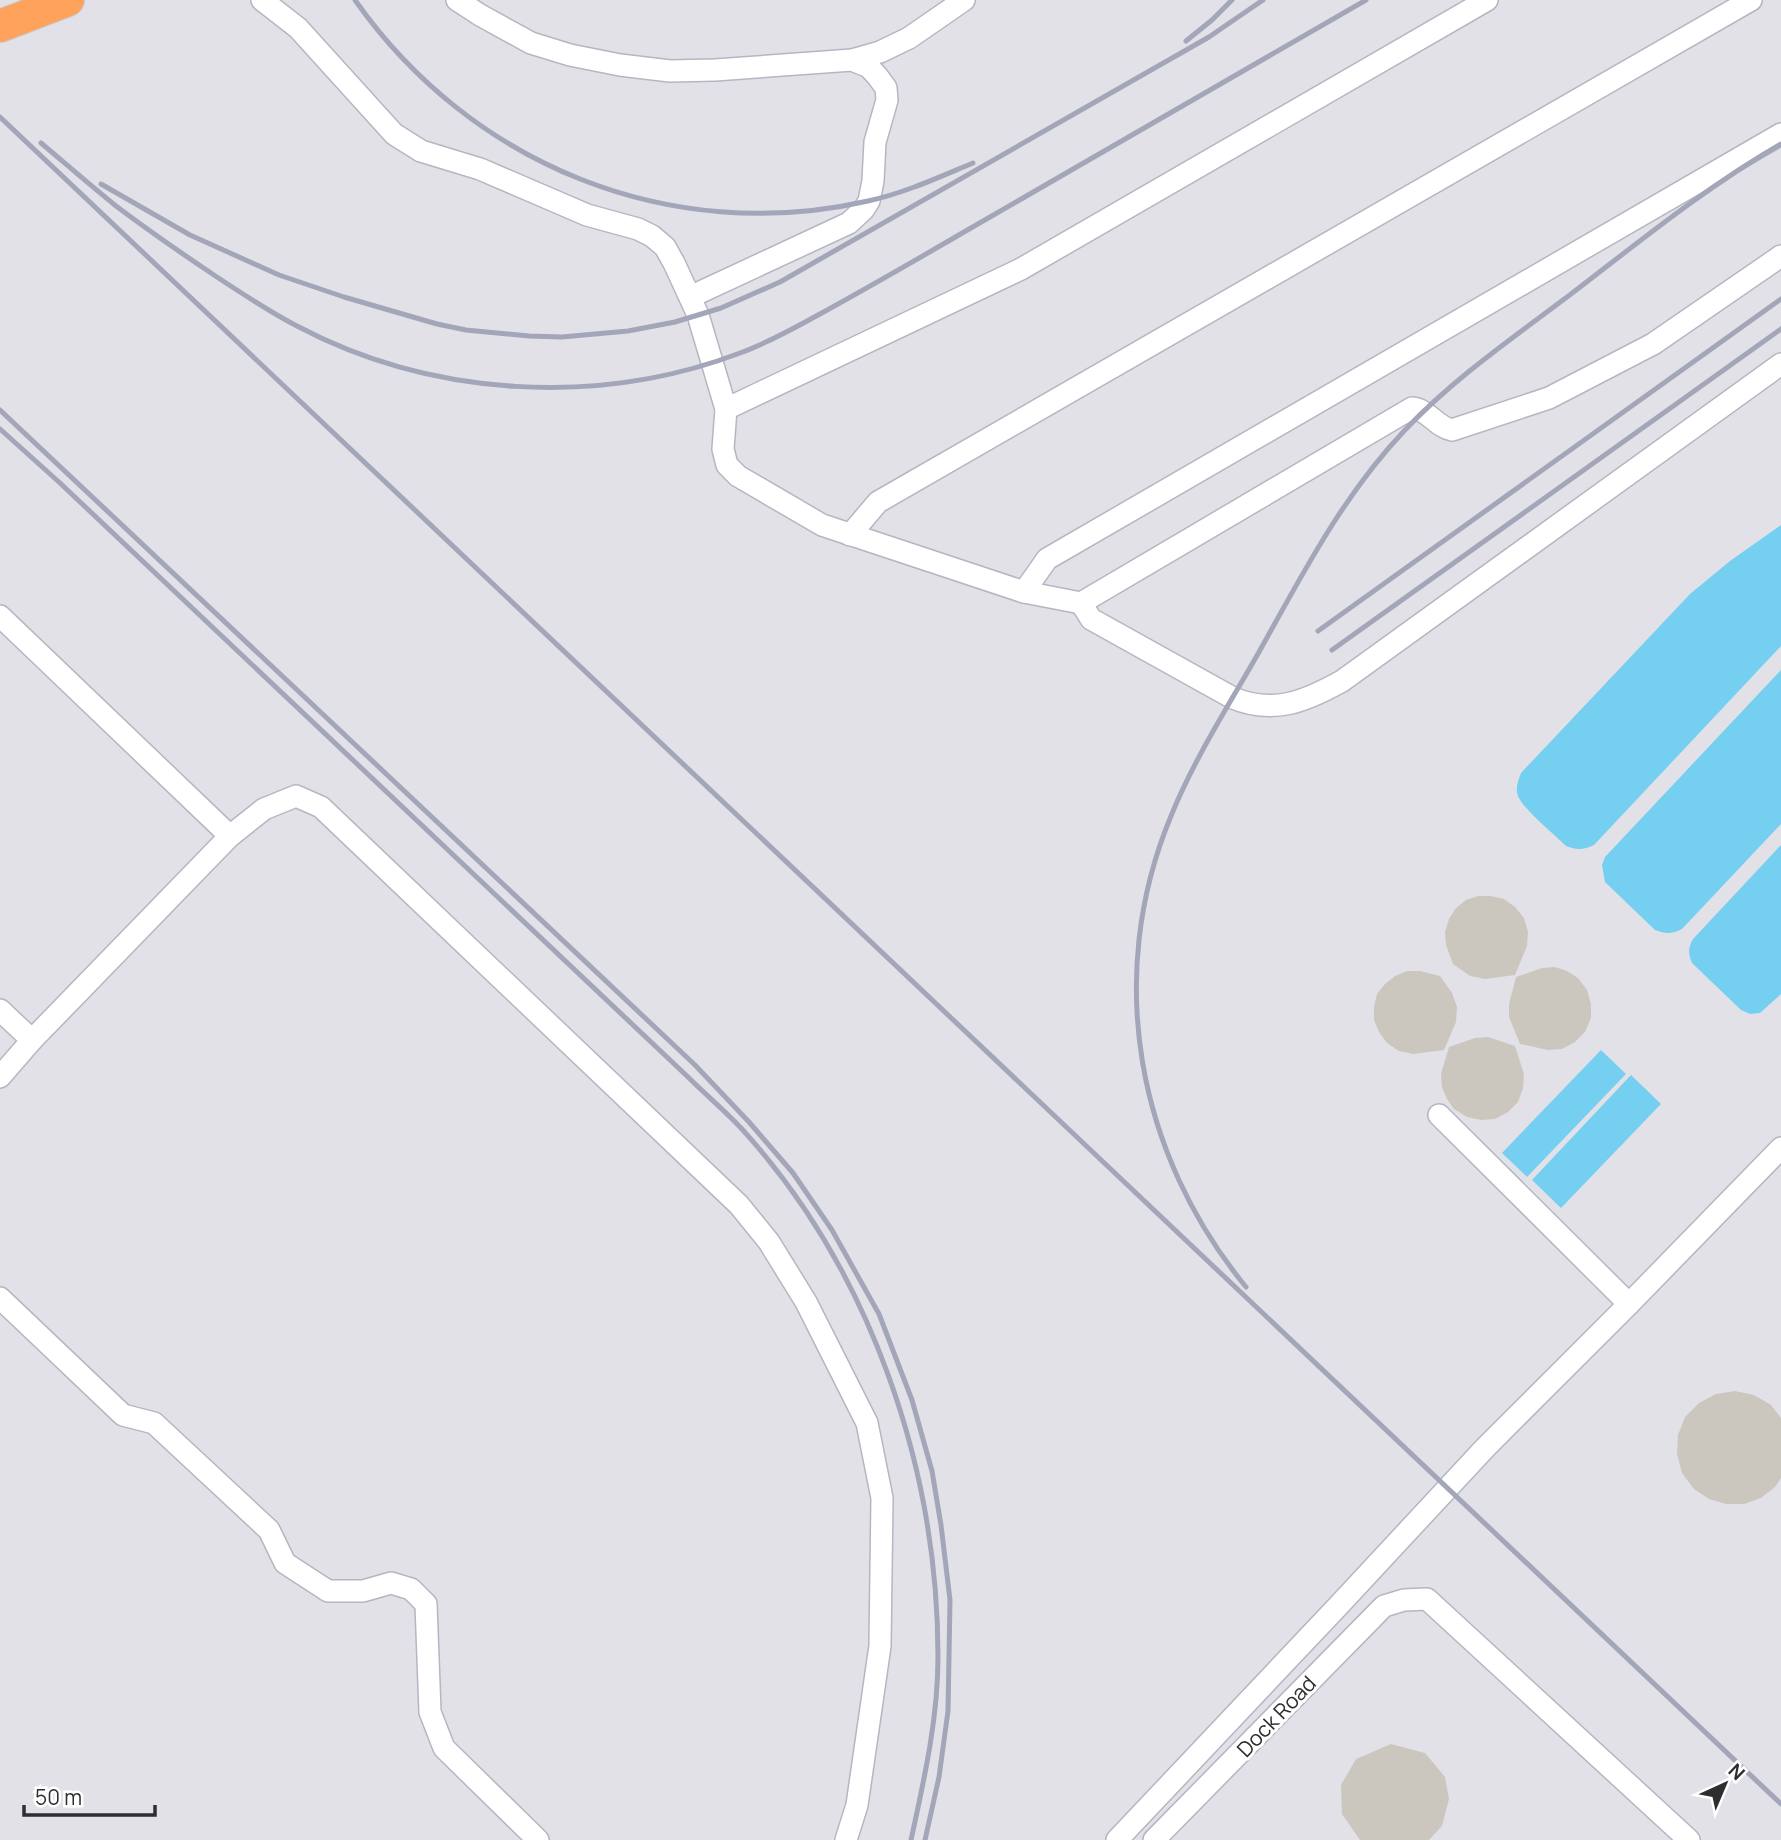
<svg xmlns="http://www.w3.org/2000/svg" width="1781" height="1840" viewBox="0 0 1781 1840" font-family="Manrope,sans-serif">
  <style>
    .industrial { fill: #e3e1e8 }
    .water { fill: #75cff0 }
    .building { fill: #cbc7bf }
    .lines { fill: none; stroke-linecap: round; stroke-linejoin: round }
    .minor-casing { stroke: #b4b7c1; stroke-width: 24 }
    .highway-casing { stroke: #c9c9c9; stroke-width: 34 }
    .minor { stroke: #fff; stroke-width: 21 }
    .highway { stroke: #ffa35c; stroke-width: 32 }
    .rail { stroke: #a3a6b8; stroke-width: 5 }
    .labels { text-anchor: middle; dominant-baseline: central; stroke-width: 6; stroke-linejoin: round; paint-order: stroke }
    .street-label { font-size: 21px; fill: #2e2e2e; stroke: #fff }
  </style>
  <rect width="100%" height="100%" fill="#efe9e1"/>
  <rect class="industrial" x="0" y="0" width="1781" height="1840"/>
  <g class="water">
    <path d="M 1781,525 L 1781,646 L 1594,845 C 1583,850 1577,850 1566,846 C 1555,835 1523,809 1518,796 C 1515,788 1518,781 1521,773 L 1690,594 L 1730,561 Z"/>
    <path d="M 1781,670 L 1781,824 L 1682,929 C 1672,934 1666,934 1655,930 L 1605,882 L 1602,865 L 1605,857 Z"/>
    <path d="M 1781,845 L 1781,994 L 1760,1013 L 1750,1014 L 1741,1010 L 1692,963 C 1688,953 1688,948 1693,939 Z"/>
    <polygon points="1601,1050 1626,1074 1527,1177 1502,1153"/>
    <polygon points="1631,1075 1661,1104 1561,1208 1532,1180"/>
  </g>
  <g class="building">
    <polygon points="1478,896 1491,896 1504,899 1515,907 1524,918 1528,932 1527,946 1515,975 1485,979 1470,976 1453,964 1446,945 1445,932 1449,919 1456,908 1466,900"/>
    <polygon points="1555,967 1567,971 1578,978 1587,990 1591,1004 1591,1018 1585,1032 1575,1042 1562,1049 1548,1050 1520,1044 1509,1017 1509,1004 1516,977 1542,968"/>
    <polygon points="1407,971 1420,971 1440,976 1452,993 1457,1007 1456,1022 1444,1050 1413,1054 1399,1051 1387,1043 1379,1032 1374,1020 1374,1007 1377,994 1385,984 1395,976"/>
    <polygon points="1488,1037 1515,1046 1524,1074 1523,1088 1518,1102 1508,1112 1495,1119 1481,1120 1467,1117 1454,1109 1447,1099 1442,1087 1441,1074 1449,1047 1475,1038"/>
    <polygon points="1735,1391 1754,1395 1771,1405 1781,1418 1781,1478 1775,1487 1761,1498 1744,1504 1726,1504 1709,1499 1694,1489 1682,1473 1677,1454 1678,1435 1685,1417 1699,1403 1716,1394"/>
    <polygon points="1391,1744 1425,1753 1445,1777 1449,1799 1442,1826 1429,1840 1360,1840 1342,1814 1341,1785 1356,1759"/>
  </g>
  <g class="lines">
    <defs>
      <g id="minor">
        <path d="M 262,0 L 298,28 L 394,134 L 421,151 L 480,169 L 587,215 L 638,229 L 652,236 L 665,247 L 674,263 L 698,315 L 726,409 L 723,449 L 727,465 L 738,476 L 822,525 L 1024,592 L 1081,603 L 1412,408 C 1428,409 1436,427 1452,430 L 1549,398 L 1653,344 L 1781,256"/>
        <polyline points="457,0 480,15 531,43 570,55 620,65 670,71 715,70 852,60 880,52 909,38 964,0"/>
        <polyline points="690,297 849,223 864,209 869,201 873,181 875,142 887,100 886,88 878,77 869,67 852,60"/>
        <polyline points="726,409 1021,269 1487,0"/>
        <polyline points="850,535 878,502 1751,0"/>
        <polyline points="1024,592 1047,559 1781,134"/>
        <path d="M 1081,603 L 1091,619 L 1233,698 C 1274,715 1306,701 1342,681 L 1781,364"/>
        <polyline points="0,616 230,836"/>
        <polyline points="0,1010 32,1040"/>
        <polyline points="0,1077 32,1040 230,836 264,809 296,796 321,807 739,1205 769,1242 806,1302 867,1423 882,1498 880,1646 857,1805 846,1840"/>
        <polyline points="1439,1115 1629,1304"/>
        <polyline points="0,1298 123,1415 154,1423 269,1530 285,1563 328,1591 363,1591 391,1583 411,1589 426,1604 430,1712 444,1748 538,1840"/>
        <polyline points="1117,1840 1340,1604 1485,1448 1629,1304 1781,1148"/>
        <polyline points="1154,1840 1384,1606 1404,1600 1427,1599 1689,1840"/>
      </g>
      <polyline id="highway" points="0,26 68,0"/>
    </defs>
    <use href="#minor" class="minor-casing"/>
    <use href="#highway" class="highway-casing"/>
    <use href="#minor" class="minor"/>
    <use href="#highway" class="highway"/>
    <g class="rail">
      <path d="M 355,0 C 471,165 670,246 868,201 C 905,193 939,177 973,163"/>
      <polyline points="1186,41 1212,20 1232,0"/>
      <polyline points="0,117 1781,1804"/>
      <path d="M 41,143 C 66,164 91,186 116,206 C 148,230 181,253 214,275 C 241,293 268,311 297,326 C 431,397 598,407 740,353 C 768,343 794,328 820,314 C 869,287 916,260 964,232 C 1098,155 1232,77 1366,0"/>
      <polyline points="101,184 190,235 279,275 344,297 437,324 466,330 529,336 562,337 628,331 675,322 721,308 780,282 1209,37 1263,0"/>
      <polyline points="0,410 695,1065 749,1122 793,1173 832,1230 879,1314 912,1400 932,1471 941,1525 950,1600 948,1711 939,1777 925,1840"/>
      <path d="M 0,429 L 60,483 L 688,1077 C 705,1094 724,1110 741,1128 C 870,1269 938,1467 938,1657 C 938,1719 924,1780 911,1840"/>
      <polyline points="1318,631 1781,299"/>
      <polyline points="1332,650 1781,329"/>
      <path d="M 1246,1287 C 1137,1154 1104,977 1171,816 C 1194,759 1229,705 1259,652 C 1302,575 1343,495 1405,430 C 1454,378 1514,337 1571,294 C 1639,242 1706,187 1781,144"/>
    </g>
  </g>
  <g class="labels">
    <g class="street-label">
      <text transform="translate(1276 1716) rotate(-46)">Dock Road</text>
    </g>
  </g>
  <g transform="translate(1725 1784) rotate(44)" stroke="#ffffff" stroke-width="5" paint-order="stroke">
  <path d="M0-5L12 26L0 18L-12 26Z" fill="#2e2e2e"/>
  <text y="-10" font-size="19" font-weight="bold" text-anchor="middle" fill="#2e2e2e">N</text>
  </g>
  <path d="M24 1805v10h131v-10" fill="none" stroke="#2e2e2e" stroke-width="3.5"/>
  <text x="35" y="1805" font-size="21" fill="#2e2e2e" stroke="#ffffff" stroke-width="5" paint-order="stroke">50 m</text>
</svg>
